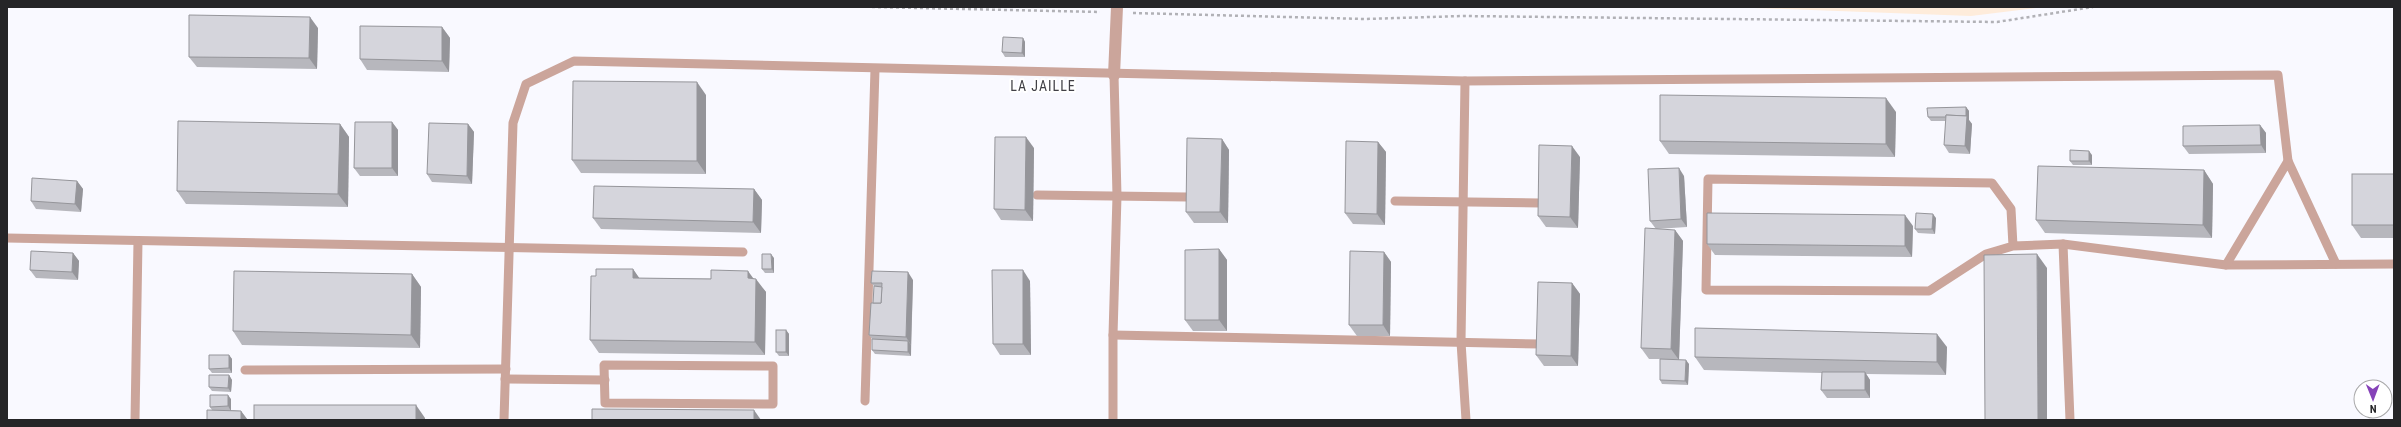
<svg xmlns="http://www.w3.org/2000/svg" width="2401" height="427" viewBox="0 0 2401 427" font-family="'Roboto Condensed',sans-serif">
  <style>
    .commercial { fill: #feecdb }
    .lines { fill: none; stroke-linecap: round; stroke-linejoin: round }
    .path { stroke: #b1b1b6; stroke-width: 2.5; stroke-dasharray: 3 3; stroke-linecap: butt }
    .lane { stroke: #cba59b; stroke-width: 9 }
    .street { stroke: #cba59b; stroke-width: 12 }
    .wall { fill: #b7b7bd }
    .shaded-wall { fill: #95959a }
    .building { fill: #d5d5dc; stroke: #95959a }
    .labels { text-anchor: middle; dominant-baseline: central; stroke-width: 4; stroke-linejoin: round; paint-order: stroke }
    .quarter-label { font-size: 14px; letter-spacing: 1px; fill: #414046; stroke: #fff }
  </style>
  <rect width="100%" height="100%" fill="#f9f9ff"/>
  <polygon class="commercial" points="1728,7 2044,7 1971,16"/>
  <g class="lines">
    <g class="path">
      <polyline points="872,7 1100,12"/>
      <polyline points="1133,13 1365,19 1463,16 1997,22 2093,7"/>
    </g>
    <g class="lane">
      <polyline points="1465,81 1461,342 1466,420"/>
      <polyline points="1037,195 1187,197"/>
      <polyline points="1395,201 1540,203"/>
      <polyline points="7,238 743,252"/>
      <polyline points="2063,244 2070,420"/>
      <polyline points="2013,246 2011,209 1992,183 1708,179 1706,290 1929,291 1986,254 2013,246 2063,244 2226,265 2394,264"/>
      <polyline points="2226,265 2288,161 2336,264"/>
      <polyline points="1113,335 1541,344"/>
      <polygon points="604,365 773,366 773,404 605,403"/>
      <polyline points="245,370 506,369"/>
      <polyline points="505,379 605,380"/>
      <polyline points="865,401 875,69"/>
      <polyline points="135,420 138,241"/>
      <polyline points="504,420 513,123 526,84 574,61 1465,81 2278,75 2288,161"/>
      <polyline points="1113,420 1113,335 1117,196 1114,75"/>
    </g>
    <polyline class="street" points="1114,75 1117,7"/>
  </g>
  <g class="wall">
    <polygon points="442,27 450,38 449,72 367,70 360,59"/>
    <polygon points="318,28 317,69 197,67 189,57"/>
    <polygon points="1023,38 1025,42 1025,57 1005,57 1002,52"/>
    <polygon points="706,95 706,174 581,173 572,160"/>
    <polygon points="1966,107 1969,111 1969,120 1972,124 1970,154 1949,153 1944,145 1946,121 1931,121 1928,117"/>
    <polygon points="1896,112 1895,157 1669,154 1660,141"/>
    <polygon points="392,122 398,130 398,176 360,176 354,168"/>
    <polygon points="340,124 349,137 348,207 186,204 177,191"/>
    <polygon points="468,124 474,132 472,184 432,182 427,174"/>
    <polygon points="2260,125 2266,133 2266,153 2189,154 2183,146"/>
    <polygon points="1222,139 1229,150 1228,223 1194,223 1186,212"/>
    <polygon points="1378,142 1386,152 1385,225 1353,224 1345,213"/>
    <polygon points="1034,148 1033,221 1001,220 994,209"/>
    <polygon points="2092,155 2092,165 2073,165 2070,161"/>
    <polygon points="1580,157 1578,228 1546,227 1538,216"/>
    <polygon points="2204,170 2213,184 2212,238 2045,233 2036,220"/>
    <polygon points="2394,174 2394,238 2361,238 2352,225"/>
    <polygon points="1684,176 1687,227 1656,229 1650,221"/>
    <polygon points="77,181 83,189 81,212 36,209 31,201"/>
    <polygon points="754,189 762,200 761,233 601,229 593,218"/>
    <polygon points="1936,218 1935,234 1918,233 1915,229"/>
    <polygon points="1913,226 1912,257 1715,255 1707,244"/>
    <polygon points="1675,230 1683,241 1679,360 1689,364 1688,385 1662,384 1660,380 1660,359 1649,359 1641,348"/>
    <polygon points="1219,249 1227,260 1227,331 1193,331 1185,320"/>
    <polygon points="1384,252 1391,262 1390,336 1357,336 1349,325"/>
    <polygon points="73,253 79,261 78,280 36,278 30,270"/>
    <polygon points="774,258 774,273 765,273 762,269"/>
    <polygon points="633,269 639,278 754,279 766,292 765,355 599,353 590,340 596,276"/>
    <polygon points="412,274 421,287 420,348 242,345 233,331"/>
    <polygon points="913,280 911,356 875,354 872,350 872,339 869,335 873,303 874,286 871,283"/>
    <polygon points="1030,281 1031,355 1000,355 993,344"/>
    <polygon points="1572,283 1580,294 1578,366 1544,366 1536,355"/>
    <polygon points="786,330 789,334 789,356 779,356 776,352"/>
    <polygon points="1947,347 1946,375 1866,374 1870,380 1870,398 1827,398 1821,390 1822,373 1704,370 1695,357"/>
    <polygon points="229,355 232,359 232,373 212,373 209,369"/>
    <polygon points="229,375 232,380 231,392 212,391 209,387"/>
    <polygon points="231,399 231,410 241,411 247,419 247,420 207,420 212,410 210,407"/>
  </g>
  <g class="shaded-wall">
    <polygon points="310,17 318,28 317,69 309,58"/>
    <polygon points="442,27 450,38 449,72 442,61"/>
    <polygon points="1023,38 1025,42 1025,57 1022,53"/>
    <polygon points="697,82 706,95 706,174 697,161"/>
    <polygon points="1886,98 1896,112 1895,157 1886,144"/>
    <polygon points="1966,107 1969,111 1969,120 1972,124 1970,154 1965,146"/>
    <polygon points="392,122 398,130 398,176 392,168"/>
    <polygon points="340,124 349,137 348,207 338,194"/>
    <polygon points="468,124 474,132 472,184 467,176"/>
    <polygon points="2260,125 2266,133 2266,153 2261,145"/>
    <polygon points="1026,137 1034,148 1033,221 1025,210"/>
    <polygon points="1222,139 1229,150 1228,223 1220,212"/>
    <polygon points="1378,142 1386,152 1385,225 1377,214"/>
    <polygon points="1572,146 1580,157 1578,228 1570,217"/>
    <polygon points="2089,151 2092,155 2092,165 2089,161"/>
    <polygon points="1679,168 1684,176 1687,227 1681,219"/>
    <polygon points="2204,170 2213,184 2212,238 2203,225"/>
    <polygon points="77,181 83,189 81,212 75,204"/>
    <polygon points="754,189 762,200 761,233 753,222"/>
    <polygon points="1933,214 1936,218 1935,234 1932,229"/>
    <polygon points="1905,215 1913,226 1912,257 1905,246"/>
    <polygon points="1675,230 1683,241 1679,360 1671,349"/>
    <polygon points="1219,249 1227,260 1227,331 1219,320"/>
    <polygon points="1384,252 1391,262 1390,336 1383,325"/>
    <polygon points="73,253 79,261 78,280 72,272"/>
    <polygon points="771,254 774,258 774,273 772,269"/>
    <polygon points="2037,254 2047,268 2047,420 2038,420"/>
    <polygon points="633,269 642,282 633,278"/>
    <polygon points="1023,270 1030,281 1031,355 1023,344"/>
    <polygon points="748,271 756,282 756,279 766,292 765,355 755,342 748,278"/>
    <polygon points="908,272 913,280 911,345 906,337"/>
    <polygon points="412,274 421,287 420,348 411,335"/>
    <polygon points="1572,283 1580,294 1578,366 1571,356"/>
    <polygon points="786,330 789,334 789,356 786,352"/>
    <polygon points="1937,334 1947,347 1946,375 1937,362"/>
    <polygon points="908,341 911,345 911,356 908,352"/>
    <polygon points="229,355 232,359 232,373 229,368"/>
    <polygon points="1686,360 1689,364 1688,385 1685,381"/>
    <polygon points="1865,372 1870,380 1870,398 1865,390"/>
    <polygon points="229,375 232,380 231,392 228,388"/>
    <polygon points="228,395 231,399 231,411 228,406"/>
    <polygon points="416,405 425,418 425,420 416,420"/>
    <polygon points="754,410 761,420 754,420"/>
    <polygon points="241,411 247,419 247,420 241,420"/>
  </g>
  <g class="building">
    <polygon points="189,15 310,17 309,58 189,57"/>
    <polygon points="360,26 442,27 442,61 360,59"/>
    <polygon points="1003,37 1023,38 1022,53 1002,52"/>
    <polygon points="573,81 697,82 697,161 572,160"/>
    <polygon points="1660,95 1886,98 1886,144 1660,141"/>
    <polygon points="1966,107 1966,116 1946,115 1946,117 1928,117 1927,108"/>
    <polygon points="1946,115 1967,116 1965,146 1944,145"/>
    <polygon points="178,121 340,124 338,194 177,191"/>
    <polygon points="355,122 392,122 392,168 354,168"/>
    <polygon points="429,123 468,124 467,176 427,174"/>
    <polygon points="2260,125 2261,145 2183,146 2183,126"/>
    <polygon points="995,137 1026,137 1025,210 994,209"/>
    <polygon points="1187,138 1222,139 1220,212 1186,212"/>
    <polygon points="1346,141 1378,142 1377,214 1345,213"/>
    <polygon points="1539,145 1572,146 1570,217 1538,216"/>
    <polygon points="2070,150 2089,151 2089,161 2070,161"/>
    <polygon points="2038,166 2204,170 2203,225 2036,220"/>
    <polygon points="1679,168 1681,219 1650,221 1648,169"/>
    <rect x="2352" y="174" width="42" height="51"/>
    <polygon points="32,178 77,181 75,204 31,201"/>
    <polygon points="594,186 754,189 753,222 593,218"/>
    <polygon points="1707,213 1905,215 1905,246 1707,244"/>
    <polygon points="1916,213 1933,214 1932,229 1915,229"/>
    <polygon points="1645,228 1675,230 1671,349 1641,348"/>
    <polygon points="1219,249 1219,320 1185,320 1185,250"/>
    <polygon points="31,251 73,253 72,272 30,270"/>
    <polygon points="1350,251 1384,252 1383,325 1349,325"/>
    <polygon points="762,254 771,254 772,269 762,269"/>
    <polygon points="2037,254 2038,420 1985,420 1984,255"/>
    <polygon points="596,269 633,269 633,278 711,279 711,270 748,271 748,278 756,279 755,342 590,340 591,276 596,276"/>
    <polygon points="992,270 1023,270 1023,344 993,344"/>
    <polygon points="234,271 412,274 411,335 233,331"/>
    <polygon points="872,271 908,272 906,337 869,335 871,303 881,303 882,283 871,283"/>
    <polygon points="1538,282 1572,283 1571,356 1536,355"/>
    <polygon points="874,286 882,287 881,303 873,303"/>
    <polygon points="1695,328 1937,334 1937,362 1695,357"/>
    <rect x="776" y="330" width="10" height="22"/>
    <polygon points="872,339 908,341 908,352 872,350"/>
    <polygon points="209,355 229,355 229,368 209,369"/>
    <polygon points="1660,359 1686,360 1685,381 1660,380"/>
    <polygon points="1822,372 1865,372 1865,390 1821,390"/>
    <polygon points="209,375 229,375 228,388 209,387"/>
    <polygon points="210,395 228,395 228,406 210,407"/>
    <rect x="254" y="405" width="162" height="15"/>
    <polygon points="592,409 754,410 754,420 592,420"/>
    <polygon points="207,410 241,411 241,420 207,420"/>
  </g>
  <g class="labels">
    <g class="quarter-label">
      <text x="1043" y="86">LA JAILLE</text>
    </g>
  </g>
  <rect width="2401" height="427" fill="none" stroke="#252527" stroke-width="16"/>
  <g transform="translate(2373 399) rotate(179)"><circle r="19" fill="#ffffff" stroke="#a8a8a9"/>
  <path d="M0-3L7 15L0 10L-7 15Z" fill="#8643b8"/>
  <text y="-6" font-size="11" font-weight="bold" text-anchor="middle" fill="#252527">N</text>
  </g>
</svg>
